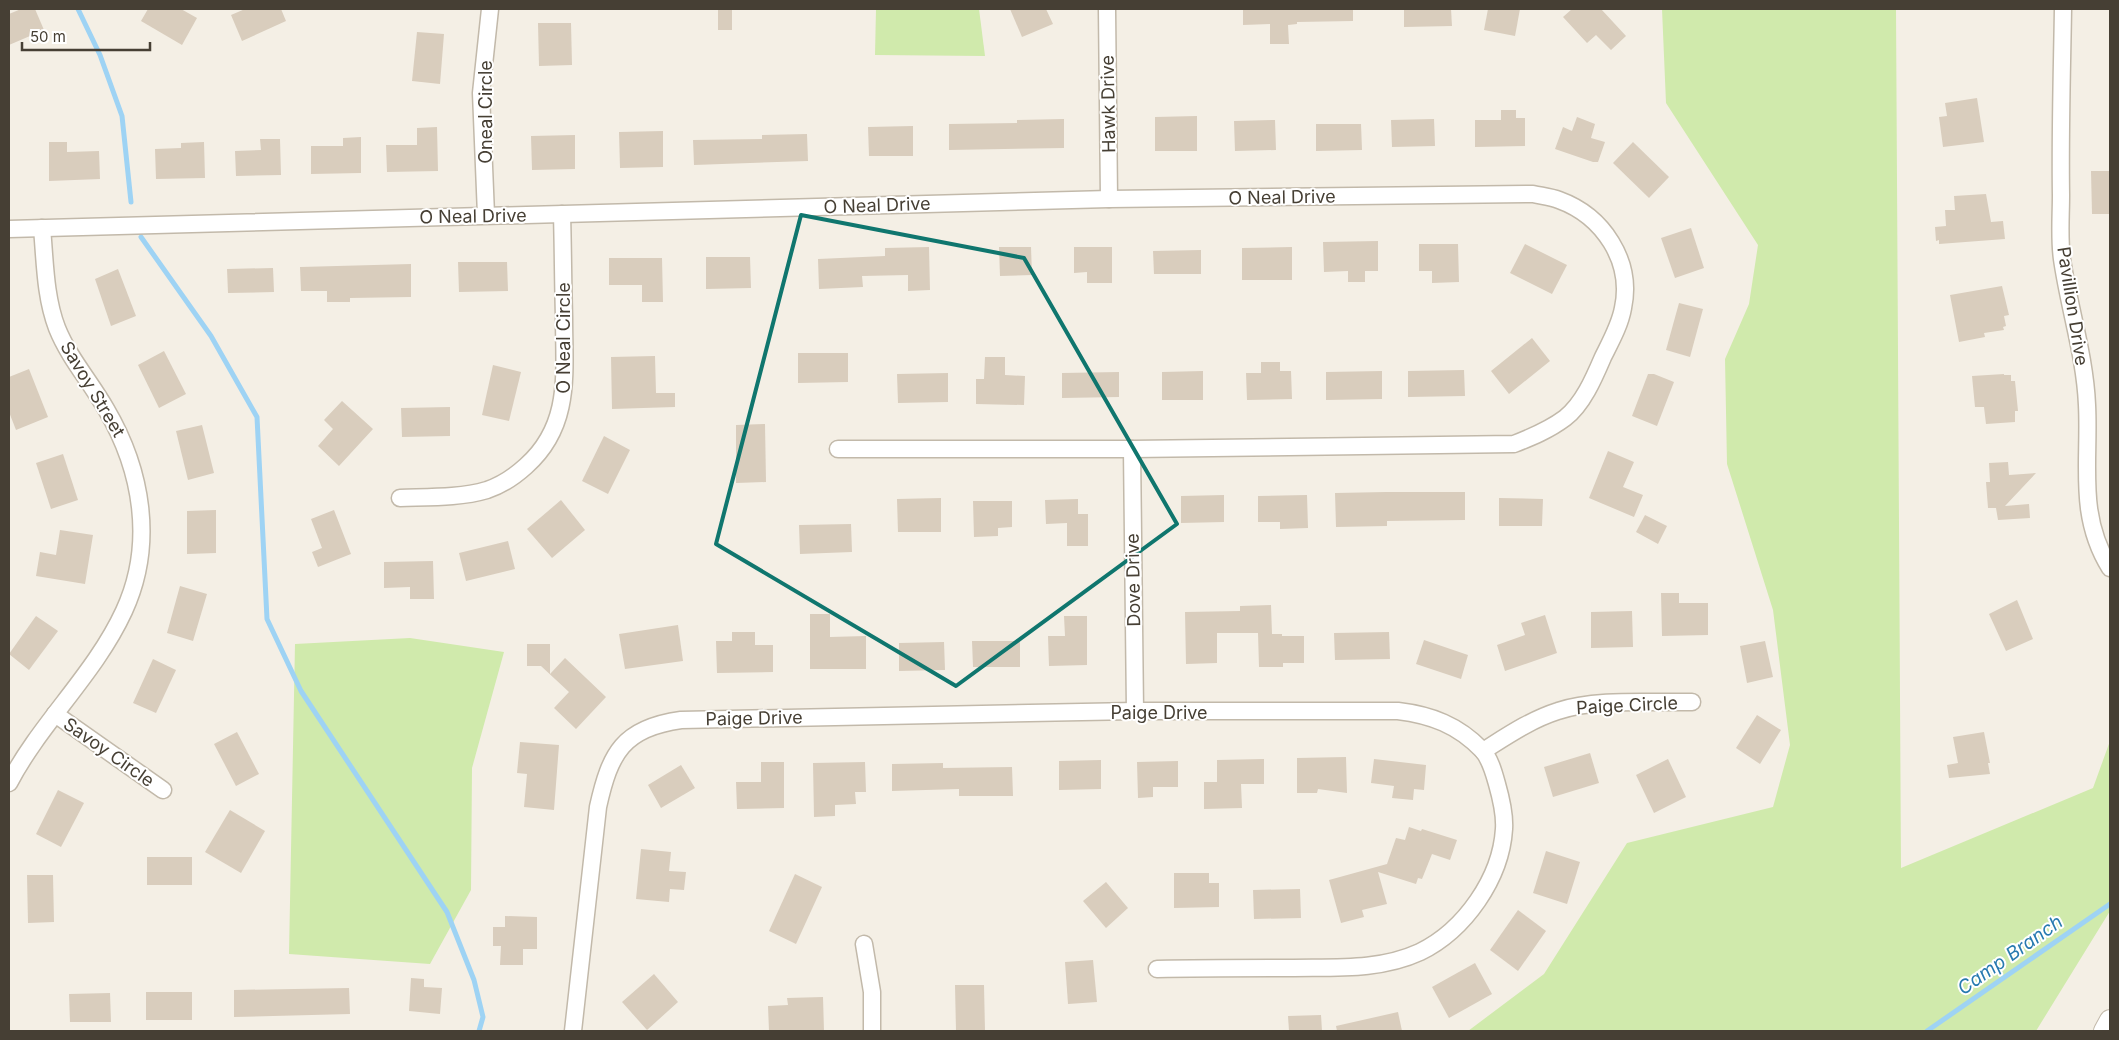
<svg xmlns="http://www.w3.org/2000/svg" width="2119" height="1040" viewBox="0 0 2119 1040" font-family="Inter,sans-serif">
  <style>
    .green { fill: #d0eaac }
    .lines { fill: none; stroke-linecap: round; stroke-linejoin: round }
    .stream { stroke: #9ed3f4; stroke-width: 5 }
    .building { fill: #d9cdbd }
    .minor-casing { stroke: #c2b9aa; stroke-width: 19 }
    .tertiary-casing { stroke: #c2b9aa; stroke-width: 22 }
    .minor { stroke: #fff; stroke-width: 16 }
    .tertiary { stroke: #fff; stroke-width: 20 }
    .marked { fill: none; stroke: #0f766e; stroke-width: 4; stroke-linejoin: round }
    .labels { text-anchor: middle; dominant-baseline: central; stroke-width: 4; stroke-linejoin: round; paint-order: stroke }
    .street-label { font-size: 18px; fill: #463f34; stroke: #fff }
    .water-label { font-size: 19px; font-style: italic; fill: #277ab0; stroke: #fff }
  </style>
  <rect width="100%" height="100%" fill="#f4efe5"/>
  <g class="green">
    <polygon points="876,9 979,9 985,56 875,55"/>
    <polygon points="1662,9 1896,9 1901,868 2093,788 2110,741 2110,911 2036,1031 1468,1031 1544,974 1627,843 1773,807 1790,745 1773,610 1727,464 1725,359 1749,304 1758,245 1666,103"/>
    <polygon points="410,638 504,652 472,768 471,890 430,964 289,954 295,644"/>
  </g>
  <g class="lines">
    <g class="stream">
      <polyline points="78,9 100,55 122,116 131,202"/>
      <polyline points="141,237 211,336 257,417 267,619 301,691 447,912 474,980 483,1017 479,1031"/>
      <polyline points="1927,1031 2110,904"/>
    </g>
  </g>
  <g class="building">
    <polygon points="21,9 35,9 44,30 9,45 9,14"/>
    <polygon points="148,9 181,9 197,18 182,45 141,21"/>
    <polygon points="245,9 281,9 286,21 242,41 231,15"/>
    <rect x="718" y="9" width="14" height="21"/>
    <polygon points="1010,9 1046,9 1053,24 1022,37"/>
    <polygon points="1243,9 1353,9 1353,21 1297,22 1297,24 1288,25 1289,44 1270,44 1270,24 1243,25"/>
    <polygon points="1404,9 1451,9 1452,26 1404,27"/>
    <polygon points="1488,9 1520,9 1515,36 1484,30"/>
    <polygon points="1572,9 1601,9 1626,36 1611,50 1596,35 1587,43 1563,17"/>
    <polygon points="538,23 571,23 572,65 539,66"/>
    <polygon points="417,32 444,34 440,84 412,81"/>
    <polygon points="1977,98 1984,142 1943,147 1939,117 1947,116 1945,103"/>
    <polygon points="1501,110 1516,110 1516,118 1525,118 1525,146 1475,147 1475,120 1501,120"/>
    <polygon points="1197,116 1197,151 1155,151 1155,117"/>
    <polygon points="1577,117 1595,124 1591,138 1605,142 1598,162 1593,162 1555,149 1563,127 1572,131"/>
    <polygon points="1064,119 1064,148 949,150 949,124 1017,123 1017,120"/>
    <polygon points="1434,119 1435,146 1392,147 1391,120"/>
    <polygon points="1275,120 1276,150 1235,151 1234,121"/>
    <polygon points="1316,124 1361,124 1362,150 1316,151"/>
    <polygon points="913,126 913,156 869,156 868,127"/>
    <polygon points="437,127 438,171 387,172 386,145 417,145 417,128"/>
    <polygon points="663,131 663,167 620,168 619,132"/>
    <polygon points="807,134 808,161 694,165 693,140 762,139 762,135"/>
    <polygon points="575,135 575,169 532,170 531,136"/>
    <polygon points="361,137 361,173 311,174 311,146 343,146 343,138"/>
    <polygon points="260,139 280,139 281,175 236,176 235,151 261,150"/>
    <polygon points="49,142 67,142 67,152 99,151 100,179 49,181"/>
    <polygon points="204,142 205,178 156,179 155,149 181,148 181,143"/>
    <polygon points="1633,142 1669,177 1649,198 1613,163"/>
    <polygon points="2091,171 2110,171 2110,214 2092,214"/>
    <polygon points="1986,194 1991,222 2003,221 2005,239 1939,244 1939,240 1936,241 1935,227 1946,226 1945,210 1955,210 1954,196"/>
    <polygon points="1691,228 1704,268 1675,278 1661,238"/>
    <polygon points="1378,241 1378,271 1365,271 1365,282 1348,282 1348,271 1324,272 1323,242"/>
    <polygon points="1419,244 1458,244 1459,282 1432,283 1432,271 1419,271"/>
    <polygon points="1525,244 1567,265 1552,294 1510,273"/>
    <polygon points="929,247 930,290 908,291 908,275 862,276 863,287 819,289 818,259 885,256 885,248"/>
    <polygon points="999,247 1031,247 1032,275 1000,276"/>
    <polygon points="1074,247 1112,247 1112,283 1087,283 1087,272 1074,273"/>
    <polygon points="1292,247 1292,280 1242,280 1242,248"/>
    <polygon points="1201,250 1201,274 1154,274 1153,251"/>
    <polygon points="706,257 750,257 751,288 706,289"/>
    <polygon points="609,258 662,258 663,302 642,302 642,285 609,285"/>
    <polygon points="458,262 507,262 508,291 459,292"/>
    <polygon points="411,264 411,297 350,298 350,302 327,302 327,291 301,291 300,267"/>
    <polygon points="273,268 274,292 228,293 227,269"/>
    <polygon points="118,269 136,316 111,326 95,279"/>
    <polygon points="2002,286 2009,315 2004,316 2006,326 2003,327 2004,330 1984,333 1985,337 1959,342 1950,295"/>
    <polygon points="1679,303 1703,309 1690,357 1666,350"/>
    <polygon points="1532,338 1550,361 1509,394 1491,371"/>
    <polygon points="164,351 186,394 159,408 138,365"/>
    <polygon points="798,353 848,353 848,382 798,383"/>
    <polygon points="655,356 656,393 675,393 675,407 612,409 611,357"/>
    <polygon points="985,357 1005,357 1005,375 1025,376 1024,405 976,404 976,379 984,379"/>
    <polygon points="1261,362 1280,362 1280,371 1291,371 1292,399 1247,400 1246,373 1261,373"/>
    <polygon points="493,365 521,372 509,421 482,415"/>
    <polygon points="29,369 48,417 16,430 9,412 9,377"/>
    <polygon points="1464,370 1465,396 1408,397 1408,371"/>
    <polygon points="1203,371 1203,400 1162,400 1162,372"/>
    <polygon points="1382,371 1382,399 1326,400 1326,372"/>
    <polygon points="1119,372 1119,397 1062,398 1062,373"/>
    <polygon points="948,373 948,402 898,403 897,374"/>
    <polygon points="1648,374 1654,374 1674,382 1657,426 1632,416"/>
    <polygon points="2004,374 2004,375 2011,375 2011,381 2015,381 2018,411 2015,411 2015,422 1986,424 1984,407 1975,407 1972,376"/>
    <polygon points="342,401 373,429 339,466 318,446 333,429 324,420"/>
    <polygon points="450,407 450,436 402,437 401,408"/>
    <polygon points="765,424 766,482 736,483 736,425"/>
    <polygon points="202,425 214,473 188,480 176,431"/>
    <polygon points="604,436 630,450 608,494 582,481"/>
    <polygon points="1608,451 1634,462 1623,487 1643,495 1634,517 1589,498"/>
    <polygon points="63,454 78,500 51,509 36,463"/>
    <polygon points="2008,462 2009,475 2036,473 2005,506 2029,504 2030,518 1998,520 1996,508 1988,508 1986,482 1990,482 1989,463"/>
    <polygon points="1386,492 1465,492 1465,520 1387,521 1387,526 1336,527 1335,493"/>
    <polygon points="1224,495 1224,522 1181,523 1181,496"/>
    <polygon points="1307,495 1308,528 1280,529 1280,522 1258,522 1258,496"/>
    <polygon points="941,498 941,532 898,532 897,499"/>
    <polygon points="1499,498 1543,499 1542,526 1499,526"/>
    <polygon points="1078,499 1078,514 1088,514 1088,546 1067,546 1067,523 1046,524 1045,500"/>
    <polygon points="561,500 585,530 552,558 527,529"/>
    <polygon points="973,501 1012,501 1012,527 998,528 998,536 974,537"/>
    <polygon points="216,510 216,553 187,554 187,511"/>
    <polygon points="334,510 351,554 318,567 312,552 322,548 311,519"/>
    <polygon points="1645,515 1667,526 1658,544 1636,532"/>
    <polygon points="851,524 852,552 800,554 799,525"/>
    <polygon points="60,530 93,535 85,584 36,576 40,552 56,555"/>
    <polygon points="508,541 515,569 466,581 459,553"/>
    <polygon points="433,561 434,599 410,599 410,587 384,588 384,562"/>
    <polygon points="180,586 207,594 193,641 167,633"/>
    <polygon points="1661,593 1679,593 1679,603 1708,603 1708,635 1662,636"/>
    <polygon points="2017,600 2033,639 2006,651 1989,614"/>
    <polygon points="1271,605 1272,634 1282,634 1282,636 1304,636 1304,663 1283,663 1283,667 1259,667 1258,633 1217,633 1217,663 1186,664 1185,612 1240,611 1240,606"/>
    <polygon points="1632,611 1633,647 1591,648 1591,612"/>
    <polygon points="810,614 830,614 830,637 866,636 866,669 810,669"/>
    <polygon points="1545,615 1557,653 1505,671 1497,645 1525,635 1521,623"/>
    <polygon points="36,616 58,631 29,670 9,654"/>
    <polygon points="1064,616 1087,616 1087,665 1049,666 1048,636 1065,636"/>
    <polygon points="678,625 683,661 625,669 619,634"/>
    <polygon points="732,632 755,632 755,645 773,645 773,672 717,673 716,641 732,641"/>
    <polygon points="1389,632 1390,659 1335,660 1334,633"/>
    <polygon points="1424,640 1468,655 1461,679 1416,664"/>
    <polygon points="972,641 1020,641 1020,667 973,667"/>
    <polygon points="1765,641 1773,677 1747,683 1740,646"/>
    <polygon points="944,642 945,670 899,671 899,643"/>
    <polygon points="527,644 550,644 550,674 565,658 606,697 576,729 554,708 569,692 541,666 527,666"/>
    <polygon points="153,659 176,670 156,713 133,703"/>
    <polygon points="1757,715 1781,730 1760,764 1736,748"/>
    <polygon points="237,732 259,774 236,786 214,744"/>
    <polygon points="1984,732 1990,763 1988,763 1990,774 1949,778 1947,765 1958,763 1953,737"/>
    <polygon points="520,742 559,745 554,810 524,807 527,774 517,773"/>
    <polygon points="1590,753 1599,783 1553,797 1544,767"/>
    <polygon points="1346,757 1347,793 1318,789 1317,793 1297,793 1297,758"/>
    <polygon points="1264,759 1264,784 1241,784 1242,808 1204,809 1204,782 1217,782 1217,760"/>
    <polygon points="1374,759 1426,765 1424,790 1414,789 1413,800 1392,798 1394,786 1371,783"/>
    <polygon points="1668,759 1686,797 1654,813 1636,775"/>
    <polygon points="1101,760 1101,789 1059,790 1059,761"/>
    <polygon points="1178,761 1178,787 1153,787 1153,797 1138,798 1137,762"/>
    <polygon points="761,762 784,762 784,808 737,809 736,782 761,782"/>
    <polygon points="865,762 866,792 855,792 856,804 835,805 835,816 814,817 813,763"/>
    <polygon points="943,763 943,768 1012,767 1013,796 959,796 959,789 892,791 892,764"/>
    <polygon points="681,765 695,788 661,808 648,785"/>
    <polygon points="58,790 84,803 61,847 36,834"/>
    <polygon points="230,810 265,831 241,873 205,852"/>
    <polygon points="1409,827 1421,831 1422,829 1457,840 1450,860 1432,854 1422,879 1418,878 1416,884 1378,872 1387,904 1362,910 1364,917 1341,923 1329,880 1387,864 1396,838 1405,840"/>
    <polygon points="641,849 671,852 669,871 686,872 684,890 670,889 669,902 636,899"/>
    <polygon points="1546,851 1580,862 1567,904 1533,893"/>
    <rect x="147" y="857" width="45" height="28"/>
    <polygon points="1174,873 1209,873 1209,883 1219,883 1219,907 1174,908"/>
    <polygon points="795,874 822,887 796,944 769,931"/>
    <polygon points="27,875 53,875 54,922 28,923"/>
    <polygon points="1106,882 1128,908 1106,928 1083,901"/>
    <polygon points="1300,889 1301,918 1254,919 1253,890"/>
    <polygon points="1518,910 1546,931 1518,971 1490,950"/>
    <polygon points="505,916 537,917 537,949 523,949 523,965 500,965 501,946 493,946 493,927 505,927"/>
    <polygon points="1093,960 1097,1002 1068,1004 1065,962"/>
    <polygon points="1475,963 1492,994 1449,1018 1432,987"/>
    <polygon points="654,974 678,1002 647,1030 622,1002"/>
    <polygon points="411,978 424,979 424,987 442,988 440,1014 409,1011"/>
    <polygon points="955,985 984,985 985,1031 956,1031"/>
    <polygon points="349,988 350,1014 234,1017 234,990"/>
    <rect x="146" y="992" width="46" height="28"/>
    <polygon points="110,993 111,1022 70,1022 69,994"/>
    <polygon points="823,997 824,1031 769,1031 768,1006 788,1005 787,998"/>
    <polygon points="1398,1012 1402,1031 1337,1031 1336,1026"/>
    <polygon points="1321,1015 1322,1031 1289,1031 1288,1016"/>
  </g>
  <g class="lines">
    <defs>
      <g id="minor">
        <polyline points="1107,9 1109,199"/>
        <path d="M 2063,9 C 2062,71 2060,133 2061,195 C 2061,216 2059,238 2062,259 C 2069,308 2085,356 2087,405 C 2090,463 2077,515 2110,568"/>
        <polyline points="486,215 481,93 490,9"/>
        <path d="M 9,229 L 1109,199 L 1533,194 C 1542,196 1551,197 1559,200 C 1603,216 1633,261 1623,308 C 1620,325 1611,341 1603,357 C 1594,378 1583,404 1565,418 C 1549,430 1532,437 1514,444 L 1132,449 L 838,449"/>
        <polyline points="1132,449 1135,711"/>
        <path d="M 400,498 C 429,497 460,498 487,490 C 502,485 515,476 526,466 C 572,425 564,373 564,317 C 563,283 563,249 562,214"/>
        <polyline points="55,714 163,790"/>
        <path d="M 1483,751 C 1507,736 1530,720 1558,711 C 1595,698 1652,703 1692,702"/>
        <path d="M 9,783 C 41,722 95,674 124,611 C 155,544 142,470 106,409 C 90,381 69,358 57,328 C 45,297 45,261 42,228"/>
        <polyline points="864,944 872,992 872,1031"/>
        <path d="M 573,1031 L 598,807 C 610,753 623,728 681,720 L 1135,711 L 1398,711 C 1431,715 1458,725 1482,750 C 1490,758 1494,773 1497,784 C 1501,798 1505,814 1504,829 C 1501,878 1465,930 1420,952 C 1379,971 1333,967 1289,968 C 1245,968 1201,968 1157,969"/>
      </g>
      <polyline id="tertiary" points="2104,1031 2110,1020"/>
    </defs>
    <use href="#minor" class="minor-casing"/>
    <use href="#tertiary" class="tertiary-casing"/>
    <use href="#minor" class="minor"/>
    <use href="#tertiary" class="tertiary"/>
  </g>
  <path class="marked" d="M 801,215 L 1024,258 L 1177,524 L 956,686 L 716,544 Z"/>
  <g class="labels">
    <g class="street-label">
      <text transform="translate(1108 104) rotate(-91)">Hawk Drive</text>
      <text transform="translate(485 112) rotate(-90)">Oneal Circle</text>
      <text transform="translate(1282 197) rotate(-1)">O Neal Drive</text>
      <text transform="translate(877 205) rotate(-2)">O Neal Drive</text>
      <text transform="translate(473 216) rotate(-1)">O Neal Drive</text>
      <text transform="translate(2073 306) rotate(81)">Pavillion Drive</text>
      <text transform="translate(563 338) rotate(-90)">O Neal Circle</text>
      <text transform="translate(93 389) rotate(59)">Savoy Street</text>
      <text transform="translate(1133 580) rotate(-91)">Dove Drive</text>
      <text transform="translate(1627 705) rotate(-3)">Paige Circle</text>
      <text x="1159" y="712">Paige Drive</text>
      <text transform="translate(754 718) rotate(-1)">Paige Drive</text>
      <text transform="translate(109 752) rotate(35)">Savoy Circle</text>
    </g>
    <g class="water-label">
      <text transform="translate(2010 955) rotate(-35)">Camp Branch</text>
    </g>
  </g>
  <rect width="2119" height="1040" fill="none" stroke="#463f34" stroke-width="20"/>
  <path d="M22 42v8h128v-8" fill="none" stroke="#463f34" stroke-width="2.5"/>
  <text x="30" y="42" font-size="15" fill="#463f34" stroke="#ffffff" stroke-width="4" paint-order="stroke">50 m</text>
</svg>
